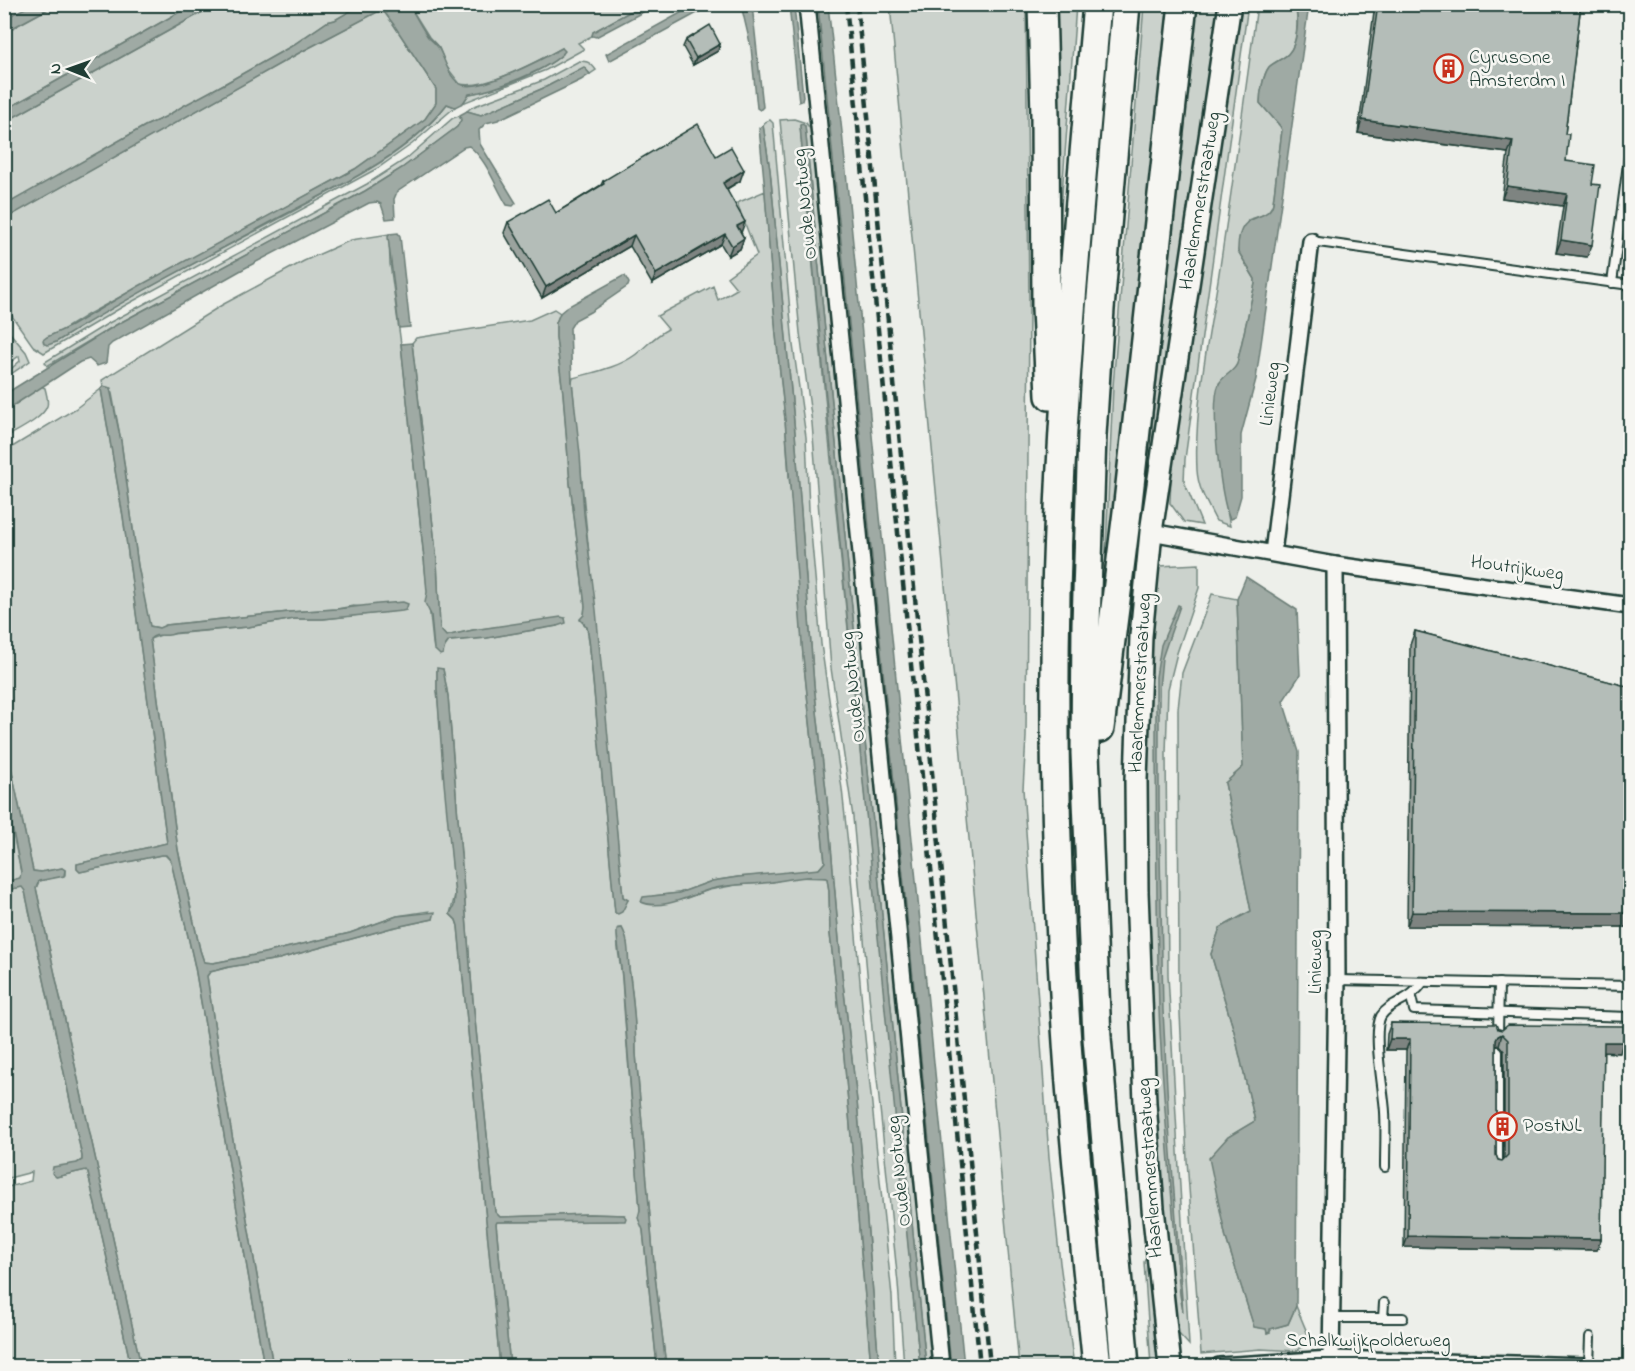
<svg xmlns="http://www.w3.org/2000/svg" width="1635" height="1371" viewBox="0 0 1635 1371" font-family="'Indie Flower',sans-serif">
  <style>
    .green { fill: #cbd2cc; stroke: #758880; stroke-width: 1.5 }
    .water { fill: #9faaa4; stroke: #6c7e77; stroke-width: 1.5 }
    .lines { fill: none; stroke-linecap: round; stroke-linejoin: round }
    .service-casing { stroke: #1f3d34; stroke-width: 12 }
    .minor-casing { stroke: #1f3d34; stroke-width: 20 }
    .secondary-casing { stroke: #1f3d34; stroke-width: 26 }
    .motorway-casing { stroke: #1f3d34; stroke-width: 32 }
    .service { stroke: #f6f6f2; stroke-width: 8 }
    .minor { stroke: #f6f6f2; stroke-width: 15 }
    .secondary { stroke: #f6f6f2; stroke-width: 21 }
    .motorway { stroke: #f6f6f2; stroke-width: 27 }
    .rail { stroke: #1f3d34; stroke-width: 4.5; stroke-dasharray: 9 4.5; stroke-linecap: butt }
    .wall { fill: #9ba39e; stroke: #1f3d34; stroke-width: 1.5; fill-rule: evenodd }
    .shaded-wall { fill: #7e8481; stroke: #1f3d34; stroke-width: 1.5 }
    .building { fill: #b4bdb8; stroke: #1f3d34; stroke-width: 1.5; fill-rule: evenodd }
    .labels { text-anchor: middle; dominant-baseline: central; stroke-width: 5; stroke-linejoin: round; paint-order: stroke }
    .poi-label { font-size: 20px; fill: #1f3d34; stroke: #f6f6f2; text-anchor: start }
    .street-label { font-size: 20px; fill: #1f3d34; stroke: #f6f6f2 }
  </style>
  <rect width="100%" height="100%" fill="#edefea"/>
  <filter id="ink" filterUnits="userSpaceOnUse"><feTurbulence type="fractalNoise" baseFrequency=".0167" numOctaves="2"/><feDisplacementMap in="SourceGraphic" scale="12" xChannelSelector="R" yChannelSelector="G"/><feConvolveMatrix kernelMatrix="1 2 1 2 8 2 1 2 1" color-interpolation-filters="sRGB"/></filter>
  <g filter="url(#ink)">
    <g class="green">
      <polygon points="55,5 192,5 5,110 5,32"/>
      <polygon points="215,5 362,5 335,20 327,22 290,47 165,117 145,126 5,206 5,122"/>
      <path d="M 409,5 L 642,5 L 593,32 L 592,36 L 578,43 L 584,49 L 546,70 L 463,103 L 469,94 C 498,90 541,73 563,54 L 562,48 C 539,60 486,90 460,84 L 446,66 L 439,48 L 429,37 Z"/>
      <polygon points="890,5 1026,5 1029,305 1026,737 1023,789 1049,1157 1060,1263 1074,1366 1019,1366"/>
      <polygon points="1051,5 1076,5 1054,303"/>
      <polygon points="1144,5 1169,5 1157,129 1104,595 1113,386"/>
      <polygon points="1197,5 1219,5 1137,579 1135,581"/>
      <polygon points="1240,5 1248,5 1185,459 1184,481 1202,525 1184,522 1170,503 1171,476"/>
      <path d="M 1257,5 L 1294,5 C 1299,16 1298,44 1288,54 C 1283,59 1274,62 1269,67 C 1263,75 1260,94 1260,103 L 1280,126 L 1282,130 L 1273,203 C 1270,215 1259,216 1248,220 L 1238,251 L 1255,279 L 1255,284 L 1237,364 L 1232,373 L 1219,383 L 1224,496 L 1230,526 L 1216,521 C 1208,505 1198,489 1197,470 C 1194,407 1208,342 1218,280 C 1232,188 1245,97 1257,5 Z"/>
      <path d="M 379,11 L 385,13 L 394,25 L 436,89 L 436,103 L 425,119 L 355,169 L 87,315 L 61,331 L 56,342 C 134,292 218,252 299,208 C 350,180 411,152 447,104 L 455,107 L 412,144 L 378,168 L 124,306 L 44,353 L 33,346 L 5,306 L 4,219 L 299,53 Z"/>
      <path d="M 579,61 C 588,61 591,63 596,70 L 590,74 L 584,68 L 546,87 L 481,115 L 467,111 L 472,107 L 544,80 Z"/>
      <polygon points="459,116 461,120 457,127 402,168 365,191 116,325 47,366 45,362 107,324 367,184 406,159 453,118"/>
      <polygon points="794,119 806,123 813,133 861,612 869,722 879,789 934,1366 926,1366 805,126 800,126 829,440 872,868 920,1366 904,1366 898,1283 874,1050 853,817 831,668 812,423 800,333 780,120"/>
      <polygon points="770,120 773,123 793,345 806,437 809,510 821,644 842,789 849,854 864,1028 892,1296 895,1366 879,1366 857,1101 842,975 827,800 814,685 795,433 770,170 763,125 765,122"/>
      <path d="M 765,191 L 776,335 L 785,419 L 789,477 L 795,529 L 803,656 L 825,862 L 819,869 L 814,871 L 738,877 L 712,881 L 680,893 L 653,896 L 648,904 L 684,899 L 709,890 L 736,885 L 773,882 L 793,877 L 827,878 L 829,891 L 830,934 L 844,1056 L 871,1366 L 666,1366 L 655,1276 L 636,1054 C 635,1012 631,970 622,928 L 618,928 C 615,945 621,962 622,979 C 627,1056 635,1133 640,1210 L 639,1220 L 642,1224 L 643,1230 L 657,1366 L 510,1366 L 496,1224 L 497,1222 L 618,1221 L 624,1215 L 589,1214 L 508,1217 L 500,1217 L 495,1212 L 473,1001 L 448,696 L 443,669 L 437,670 L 437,689 L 455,895 L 450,914 L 456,920 L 458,926 L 500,1366 L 273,1366 L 224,1090 L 207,976 L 210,972 L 229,967 L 279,959 L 391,928 L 433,919 L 429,911 L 397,916 L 350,933 L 260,954 L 213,963 L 204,962 L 200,950 L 178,850 L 150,639 L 161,635 L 248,627 L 294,619 L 323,619 L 406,610 L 353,606 L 337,609 L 289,612 L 166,625 L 160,628 L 149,626 L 138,566 L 121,441 L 111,388 L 103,386 L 102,380 L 222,305 L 304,261 L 351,240 L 389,234 L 390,264 L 401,344 L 433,643 L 434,649 L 440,654 L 449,641 L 487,638 L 557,626 L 565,618 L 473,630 L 446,636 L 440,629 L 437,561 L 412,343 L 416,338 L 530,320 L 554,309 L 560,313 L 556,323 L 556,337 L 563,393 L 570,483 L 585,606 L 584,615 L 580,620 L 587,627 L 590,650 L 615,912 L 628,900 L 623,897 L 572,382 L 573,378 C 594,372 617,368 635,355 C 647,346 653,337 668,329 L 657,316 L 713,286 L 718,300 L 737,289 L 727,277 L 757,255 L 737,203 Z"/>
      <polygon points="4,326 26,352 30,361 5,378 5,374 20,361 19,356 5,366"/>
      <path d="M 41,386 L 45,388 C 46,393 49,401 47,406 C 43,419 16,431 5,438 L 5,411 Z"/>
      <polygon points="101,389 123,516 167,843 77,864 77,869 80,872 161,855 165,855 171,861 195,967 264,1366 141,1366 36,888 39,881 65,875 65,870 62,868 41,872 33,871 5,740 4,452 75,409"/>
      <polygon points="1199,564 1199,588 1177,653 1168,689 1166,753 1168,975 1189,1345 1178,1333 1169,1283 1155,1113 1148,947 1146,755 1153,600 1159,566"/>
      <polygon points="1212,594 1237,599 1243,767 1225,783 1251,911 1220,928 1211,954 1234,1031 1255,1121 1228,1137 1210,1158 1226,1238 1254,1326 1267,1329 1267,1333 1270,1332 1270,1329 1288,1324 1296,1306 1311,1342 1296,1351 1261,1349 1201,1354 1187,1160 1179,992 1178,709 1182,673"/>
      <polygon points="4,791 21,872 21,878 5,882"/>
      <polygon points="23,887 25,891 82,1156 82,1160 56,1177 86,1170 88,1173 131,1366 5,1366 4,1188 31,1181 32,1172 5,1179 5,890"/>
      <polygon points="1148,1254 1160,1366 1151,1366 1144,1262"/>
    </g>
    <g class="water">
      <path d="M 362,4 L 409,5 C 415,15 421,27 428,37 C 431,40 435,43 438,47 C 445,58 449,81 463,85 C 482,91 544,58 562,48 L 565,51 C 552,69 491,91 469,94 L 463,103 L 455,107 L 447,104 C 408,155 337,187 282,216 C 207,257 129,296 56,342 L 48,345 L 44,344 L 43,340 L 47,337 L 71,326 L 139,286 L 355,169 L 425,119 L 436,103 L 436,89 L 394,25 L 385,13 L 379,11 L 299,53 L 5,219 L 5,206 L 7,204 L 145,126 L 165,117 L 183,106 L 226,83 L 290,47 L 327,22 L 335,20 Z"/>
      <polygon points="31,5 55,5 5,32 5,18"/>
      <polygon points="192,5 215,5 5,122 5,110"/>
      <polygon points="642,5 656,5 596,37 592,36 593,32"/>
      <polygon points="695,5 712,5 609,61 606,54"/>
      <polygon points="741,5 752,5 763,107 760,110 757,108 751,47"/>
      <polygon points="789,5 794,5 803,97 802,101 799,102"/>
      <polygon points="818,5 828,5 842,132 964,1366 951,1366"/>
      <path d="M 1294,5 L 1309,5 L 1256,379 L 1241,435 L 1241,496 L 1235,517 L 1230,519 C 1220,501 1210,403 1219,384 C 1223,375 1233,373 1237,364 L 1255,284 L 1255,279 L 1238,251 C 1237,207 1268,225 1273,203 L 1282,130 L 1280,126 L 1260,103 C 1260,94 1263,75 1269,67 C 1274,62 1283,59 1288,54 C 1298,44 1300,16 1294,5 Z"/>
      <path d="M 584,67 L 590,74 L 581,80 L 498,120 L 486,123 L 479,130 L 480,144 L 516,203 L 513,206 L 507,205 C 495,186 487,160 469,146 L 464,147 L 397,192 L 394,199 L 395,218 L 386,219 L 381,204 L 377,202 L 369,203 L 245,268 L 112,343 L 108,347 L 106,363 L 97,366 L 89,359 L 80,362 L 5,411 L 5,394 L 116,325 L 365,191 L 402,168 L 457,127 L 461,120 L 460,115 L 467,111 L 481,115 L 546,87 Z"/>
      <path d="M 802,124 L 805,126 L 926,1366 L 920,1366 C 879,957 840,548 801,138 L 800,125 Z"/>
      <path d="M 763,125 L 770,170 L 795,433 L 814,685 L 827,800 L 842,975 L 857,1101 L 879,1366 L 871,1366 L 844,1056 L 830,934 L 829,891 L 827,878 C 813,874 787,880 772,882 C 751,885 729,883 708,890 C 689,896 661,911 641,902 L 643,897 L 679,893 L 712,881 L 738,877 L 819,869 L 825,862 L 803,656 L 785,419 L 776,335 L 764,180 L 759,128 Z"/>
      <polygon points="398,233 400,236 410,327 399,328 388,237 389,234"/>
      <polygon points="623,276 625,276 629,283 628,286 590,312 575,320 570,328 572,382 580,454 584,514 596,610 623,897 628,900 622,912 618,914 615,913 589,638 587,627 580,619 584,615 585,606 570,483 563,393 556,337 556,323 560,313 567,307"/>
      <polygon points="412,343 437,561 440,629 446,636 473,630 561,617 565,618 566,623 557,626 487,638 449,641 445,646 443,654 440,655 434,649 431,615 425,603 427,592 424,558 401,344"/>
      <path d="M 103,386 L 110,388 L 121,441 L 138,566 L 150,626 L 159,628 L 166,625 L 289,612 L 337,609 L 378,604 L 403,602 L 408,604 L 406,610 L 402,611 L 323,619 L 294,619 L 248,627 L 177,633 C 174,633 172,635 169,635 C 162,636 156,633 150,639 L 178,850 L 200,950 L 204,962 L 213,963 L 260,954 L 350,933 L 397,916 L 435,912 L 433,919 L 391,928 L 279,959 L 229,967 L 210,972 L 207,976 L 224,1090 L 273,1366 L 264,1366 L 195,967 L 171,861 L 166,855 L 161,855 L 80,872 L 77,869 L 77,864 L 167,843 L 123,516 L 101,389 Z"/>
      <polygon points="1246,577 1297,610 1300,675 1283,701 1299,752 1296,1306 1288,1324 1270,1329 1270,1332 1267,1333 1266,1329 1254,1327 1226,1238 1209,1158 1228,1137 1255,1121 1234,1031 1211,954 1220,928 1251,911 1225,783 1243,767 1237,599"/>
      <path d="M 1178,605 L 1180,606 L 1162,658 L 1159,689 L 1159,801 L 1163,1010 L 1169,1126 L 1183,1312 L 1180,1295 C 1172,1200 1163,1104 1159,1009 C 1156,898 1156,787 1156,677 L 1161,645 Z"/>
      <polygon points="437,668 443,669 448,696 473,1001 495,1212 500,1217 589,1214 624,1215 626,1218 625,1221 619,1221 497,1222 496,1224 510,1366 500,1366 458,926 456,920 450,914 454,906 455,895 444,783 437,689"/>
      <polygon points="5,740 33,871 41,872 62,868 65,870 64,876 39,881 36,888 141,1366 131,1366 88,1173 86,1170 56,1177 52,1173 53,1167 77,1163 82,1160 82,1156 25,891 22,887 5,890 5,882 20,878 21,872 5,791"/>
      <path d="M 622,928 C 629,940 628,956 629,969 C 633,998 636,1026 636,1054 L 655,1276 L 666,1366 L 657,1366 L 643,1230 L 638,1218 L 640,1210 L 622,976 L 617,935 L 617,929 Z"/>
    </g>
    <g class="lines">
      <defs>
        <g id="service">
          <polyline points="1311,241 1630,285"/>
          <polyline points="1612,283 1630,149"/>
          <polyline points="1337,980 1630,986"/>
          <polyline points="1411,997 1414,1010 1630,1017"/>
          <polyline points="1498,1035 1499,983"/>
          <polyline points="1498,1166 1498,1051"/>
          <path d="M 1385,1167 C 1385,1149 1386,1130 1385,1112 C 1384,1091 1372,1033 1381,1016 C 1391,1001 1411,1001 1423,982"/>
          <polyline points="1331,1318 1403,1318"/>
          <polyline points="1383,1318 1384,1303"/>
          <polyline points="1589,1366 1590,1337"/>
          <polyline points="1630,1366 1630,1334"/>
        </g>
        <g id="minor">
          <polyline points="807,4 941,1366"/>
          <polyline points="1151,532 1335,565 1630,606"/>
          <polyline points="1273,553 1311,241"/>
          <polyline points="1331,1359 1337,980 1335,565"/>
          <polyline points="1219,1366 1331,1359 1588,1366"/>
        </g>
        <polyline id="secondary" points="1170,1366 1153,1208 1145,1103 1137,892 1136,780 1141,636 1151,532 1230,4"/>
        <g id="motorway">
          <polyline points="1042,4 1045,116 1046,308 1050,396"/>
          <polyline points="1100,728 1127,512 1183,4"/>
          <path d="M 1097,1366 C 1085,1248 1072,1130 1065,1011 C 1056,872 1053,732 1056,593 C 1061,396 1080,201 1097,4"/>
          <polyline points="1125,1366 1097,1038 1085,753 1086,624 1092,435 1100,309 1126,4"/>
        </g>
      </defs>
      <use href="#service" class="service-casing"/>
      <use href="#minor" class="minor-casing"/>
      <use href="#secondary" class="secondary-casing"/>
      <use href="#motorway" class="motorway-casing"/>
      <use href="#service" class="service"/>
      <use href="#minor" class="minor"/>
      <use href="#secondary" class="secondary"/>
      <use href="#motorway" class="motorway"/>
      <g class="rail">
        <polyline points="846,4 980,1366"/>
        <polyline points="857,4 990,1366"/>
      </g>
    </g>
    <g class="wall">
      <polygon points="1375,4 1581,4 1565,134 1566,161 1592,184 1587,257 1556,253 1563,206 1502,198 1508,153 1358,133"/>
      <polygon points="686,40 720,44 718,51 693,65 683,47"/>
      <polygon points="716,156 740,181 727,189 741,233 744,238 740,249 728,256 721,244 652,284 630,246 542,298 504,233 508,222 556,213 601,185 603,181"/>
      <polygon points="1415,631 1630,687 1630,927 1407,926 1410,645"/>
      <path d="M 1391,1023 L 1498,1029 L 1620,1053 L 1603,1052 L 1601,1239 L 1597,1250 L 1404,1247 L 1406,1050 L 1386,1050 L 1387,1034 ZM 1499,1045 L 1504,1051 L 1504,1160 L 1502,1161 L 1498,1160 L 1496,1155 L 1496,1046 Z"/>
    </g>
    <g class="shaded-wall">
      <polygon points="720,44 718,51 693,65 696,58"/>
      <polygon points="1362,120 1513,141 1508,153 1358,133"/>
      <polygon points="744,170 740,181 719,193 723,183"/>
      <polygon points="1507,186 1567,194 1563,206 1502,198"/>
      <polygon points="745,222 741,233 737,226"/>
      <polygon points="725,234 721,244 652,284 656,274"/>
      <polygon points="634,235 630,246 542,298 546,287"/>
      <polygon points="744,238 740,249 728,256 732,246"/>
      <polygon points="1561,240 1592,245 1587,257 1556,253"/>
      <polygon points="1412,912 1630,913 1630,927 1407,926"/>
      <polygon points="1502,1034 1499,1045 1495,1046 1496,1040 1498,1036"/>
      <polygon points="1390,1039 1410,1039 1406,1050 1386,1050"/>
      <polygon points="1604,1042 1623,1042 1620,1053 1600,1052"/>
      <polygon points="1408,1236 1601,1239 1597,1250 1404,1247"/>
    </g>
    <g class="building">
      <polygon points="1378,4 1581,4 1565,134 1569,134 1566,161 1595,165 1592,184 1600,185 1592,245 1561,240 1567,194 1507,186 1513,141 1362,120"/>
      <polygon points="710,25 720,44 696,58 686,40"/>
      <polygon points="698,124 716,156 731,147 744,170 723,183 745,222 737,226 744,238 732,246 725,234 656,274 634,235 546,287 508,222 548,199 556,213 604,184 603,181"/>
      <polygon points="1415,631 1630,687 1630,913 1412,912"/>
      <path d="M 1391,1023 L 1496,1024 L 1498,1029 L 1502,1030 L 1508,1025 L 1624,1026 L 1623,1042 L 1604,1042 L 1601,1239 L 1408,1236 L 1410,1039 L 1390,1039 ZM 1502,1034 L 1508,1040 L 1508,1155 L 1502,1161 L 1498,1160 L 1496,1155 L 1496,1040 L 1498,1036 Z"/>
    </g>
  </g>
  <defs>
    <symbol id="building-ring" viewBox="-11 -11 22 22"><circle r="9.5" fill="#f6f6f2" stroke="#c8321e" stroke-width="1.5"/><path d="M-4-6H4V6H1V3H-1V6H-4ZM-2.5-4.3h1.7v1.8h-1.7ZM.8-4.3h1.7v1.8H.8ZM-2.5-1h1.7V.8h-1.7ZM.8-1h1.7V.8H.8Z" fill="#c8321e"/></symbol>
  </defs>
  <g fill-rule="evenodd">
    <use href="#building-ring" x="1432" y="52" width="33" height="33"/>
    <use href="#building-ring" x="1486" y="1110" width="33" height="33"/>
  </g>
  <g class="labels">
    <g class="poi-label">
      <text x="1469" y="58">CyrusOne<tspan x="1469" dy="23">Amsterdm I</tspan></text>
      <text x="1523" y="1126">PostNL</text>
    </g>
    <g class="street-label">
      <text transform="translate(1201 201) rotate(-81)">Haarlemmerstraatweg</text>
      <text transform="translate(806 204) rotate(-96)">Oude Notweg</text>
      <text transform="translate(1271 394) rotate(-83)">Linieweg</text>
      <text transform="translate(1517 569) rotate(8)">Houtrijkweg</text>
      <text transform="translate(1141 683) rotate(-87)">Haarlemmerstraatweg</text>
      <text transform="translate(854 687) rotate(-96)">Oude Notweg</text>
      <text transform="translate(1316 962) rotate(-90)">Linieweg</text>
      <text transform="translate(1151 1168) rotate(-94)">Haarlemmerstraatweg</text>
      <text transform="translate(900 1171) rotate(-96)">Oude Notweg</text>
      <text x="1368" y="1341">Schalkwijkpolderweg</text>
    </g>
  </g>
  <rect width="1635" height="1371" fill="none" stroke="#f6f6f2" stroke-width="24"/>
  <rect x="12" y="12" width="1611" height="1347" fill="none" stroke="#1f3d34" stroke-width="2" filter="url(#ink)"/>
  <g transform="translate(69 69) rotate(271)" stroke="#f6f6f2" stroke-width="4.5" paint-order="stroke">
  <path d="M0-4.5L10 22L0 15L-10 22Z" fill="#1f3d34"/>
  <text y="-9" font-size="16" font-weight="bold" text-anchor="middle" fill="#1f3d34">N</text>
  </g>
</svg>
